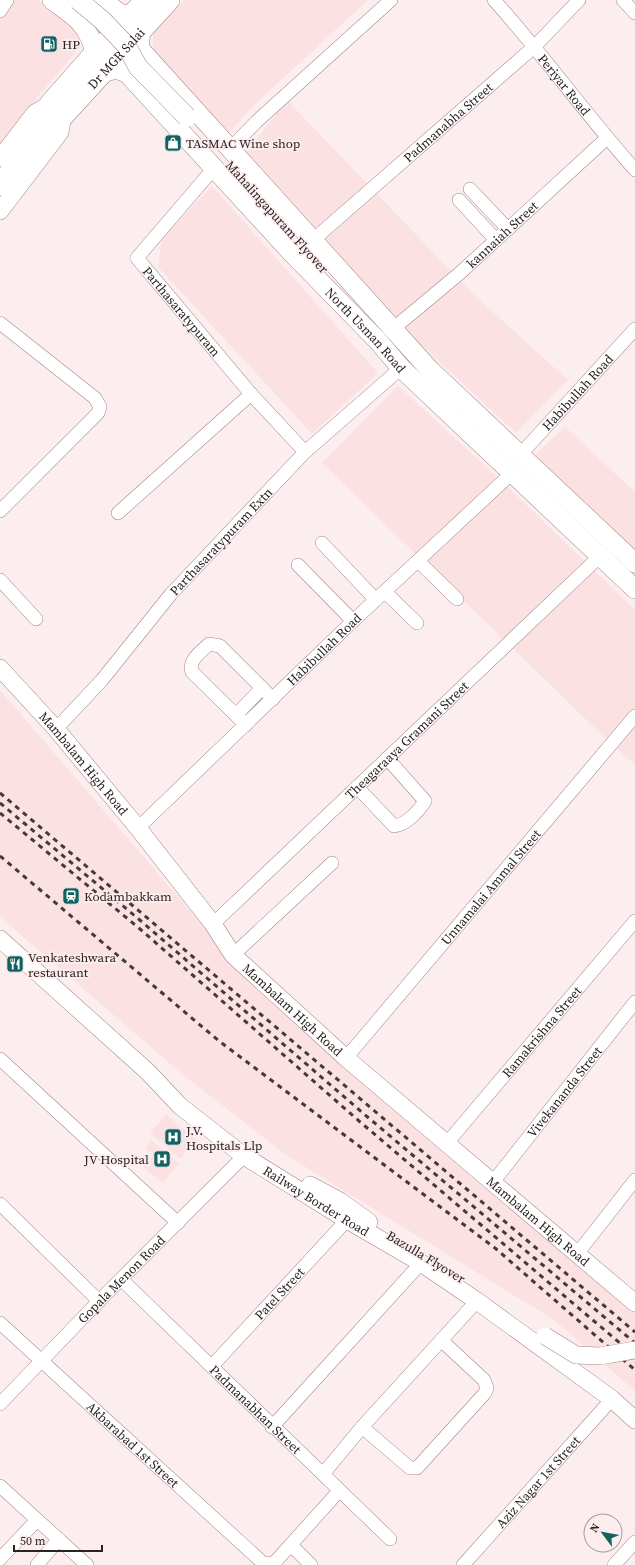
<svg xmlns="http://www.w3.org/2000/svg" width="635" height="1565" viewBox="0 0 635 1565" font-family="'Source Serif 4',serif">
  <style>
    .built { fill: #fbe1e2 }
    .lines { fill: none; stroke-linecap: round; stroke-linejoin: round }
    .minor-casing { stroke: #a48587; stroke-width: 14 }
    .tertiary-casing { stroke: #a48587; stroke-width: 18 }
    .secondary-casing { stroke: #a48587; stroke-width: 20 }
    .primary-casing { stroke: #a48587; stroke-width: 22 }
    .minor { stroke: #fff; stroke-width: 13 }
    .tertiary { stroke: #fff; stroke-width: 17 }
    .secondary { stroke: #fff; stroke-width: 19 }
    .primary { stroke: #fff; stroke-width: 21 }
    .rail { stroke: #45393a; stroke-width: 3; stroke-dasharray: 5 5; stroke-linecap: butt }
    .tertiary-bridge-casing { stroke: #a48587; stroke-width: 18; stroke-linecap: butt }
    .secondary-bridge-casing { stroke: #a48587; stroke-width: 20; stroke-linecap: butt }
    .tertiary-bridge { stroke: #fff; stroke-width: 17 }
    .secondary-bridge { stroke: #fff; stroke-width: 19 }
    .labels { text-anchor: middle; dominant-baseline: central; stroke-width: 3.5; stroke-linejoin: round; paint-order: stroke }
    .poi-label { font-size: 13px; fill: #2d2122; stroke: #fceeef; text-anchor: start }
    .street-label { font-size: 13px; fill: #2d2122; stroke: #fceeef }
  </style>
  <rect width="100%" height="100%" fill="#fceeef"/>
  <g class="built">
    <polygon points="0,0 38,0 81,32 81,46 0,141"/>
    <polygon points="184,0 368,0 254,105 227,135 153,51 153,34"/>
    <polygon points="287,100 472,293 568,380 516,433 418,342 247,152"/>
    <polygon points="212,186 378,373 312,434 158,267 162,239"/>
    <polygon points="398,386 509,488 635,610 635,765 604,737 322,463"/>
    <polygon points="565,427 635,492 635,552 535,455"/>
    <polygon points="0,690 247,977 635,1309 635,1391 554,1320 286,1155 182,1074 0,917"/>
    <polygon points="166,1114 196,1140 180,1159 150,1133"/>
    <polygon points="151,1140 179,1163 163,1183 143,1167 153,1155 145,1148"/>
  </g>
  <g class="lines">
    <defs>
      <g id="minor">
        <path id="s1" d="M 494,0 C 543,55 586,114 635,170"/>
        <polyline points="623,0 635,13"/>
        <polyline points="0,11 7,0"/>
        <polyline points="230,149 256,122 391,0"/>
        <path id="s2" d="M 214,168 L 137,258 L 251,394 L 305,452"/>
        <polyline points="470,189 508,229"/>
        <polyline points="459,200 496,240"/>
        <path id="s3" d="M 313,240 L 535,46 L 579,0"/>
        <polyline points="0,323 95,398 100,407 98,413 0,511"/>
        <path id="s4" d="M 394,328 L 460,273 L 607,138"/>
        <path id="s5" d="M 520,455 L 635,329"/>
        <polyline points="118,513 251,394"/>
        <polyline points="322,543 376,600"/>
        <polyline points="418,561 457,599"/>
        <polyline points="298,565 353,621"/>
        <polyline points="0,580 36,619"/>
        <polyline points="385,592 417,623"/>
        <polyline points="236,715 262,688"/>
        <path d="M 246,725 L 192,672 C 188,660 201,652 209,644 L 220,646 L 273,699"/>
        <path id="s6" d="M 56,729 L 102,680 L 171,594 L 305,452 L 401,368"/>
        <path d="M 357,787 L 394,826 C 406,825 419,811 425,801 L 387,758"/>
        <path id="s7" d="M 138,828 L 353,621 L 512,473"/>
        <path id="s8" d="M 213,924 L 599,557"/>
        <polyline points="233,955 332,863"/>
        <path id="s9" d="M 346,1058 L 635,716"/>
        <polyline points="0,1059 178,1223"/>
        <path id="s10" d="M 447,1143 L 635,921"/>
        <path id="s11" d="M 493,1182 L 635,1002"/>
        <polyline points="0,1204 99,1301"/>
        <polyline points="577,1254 635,1180"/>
        <path id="s12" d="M 122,1280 L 390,1539"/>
        <path id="s13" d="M 0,1323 L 263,1563 L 271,1564 L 276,1561 L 339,1491"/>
        <path id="s14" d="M 212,1366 L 347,1220"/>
        <path id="s15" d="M 0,1404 L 99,1301 L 244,1156"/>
        <polyline points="272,1427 421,1263"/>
        <polyline points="362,1427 410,1468 417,1468 485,1393 487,1388 484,1380 441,1340"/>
        <polyline points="323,1474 362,1427 477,1301"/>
        <polyline points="0,1486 87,1565"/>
        <polyline points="291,1545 311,1565"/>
        <polyline points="0,1559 37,1520"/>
        <polyline points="37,1565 59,1539"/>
        <path id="s16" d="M 463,1565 L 612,1399"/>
        <polyline points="614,1565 635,1542"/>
      </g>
      <g id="tertiary">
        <polyline points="0,158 35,113 50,104"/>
        <polyline points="0,211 60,132 63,116"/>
        <path id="s17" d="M 0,668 L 56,729 L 138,828 L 213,924 L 233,955 L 346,1058 L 635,1303"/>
        <path id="s18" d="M 0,939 L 148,1072 L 180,1106 L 244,1156 L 347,1220 L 421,1263 L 477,1301 L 612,1399 L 635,1420"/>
        <polyline points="310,1185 340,1201 369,1222"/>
      </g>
      <g id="secondary">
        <path d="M 52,0 C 75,17 88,23 95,53"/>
        <polyline points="101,0 121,14 131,15"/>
        <polyline points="141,31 139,48 431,371 635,563"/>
        <path id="s19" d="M 105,72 L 116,69 L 127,73 L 290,251 L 378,341 L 401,368 L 635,589"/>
      </g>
      <g id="primary">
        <polyline points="48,124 50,104 95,53 146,0"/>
        <path id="s20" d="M 0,185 L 48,124 L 63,116 L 169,0"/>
      </g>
    </defs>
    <use href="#minor" class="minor-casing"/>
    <use href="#tertiary" class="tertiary-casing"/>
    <use href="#secondary" class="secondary-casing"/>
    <use href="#primary" class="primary-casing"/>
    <use href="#minor" class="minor"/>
    <use href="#tertiary" class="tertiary"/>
    <use href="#secondary" class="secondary"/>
    <use href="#primary" class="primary"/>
    <g class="rail">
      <polyline points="0,793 635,1332"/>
      <polyline points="0,803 141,921 364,1114 635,1343"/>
      <polyline points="0,813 140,929 359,1121 635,1356"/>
      <polyline points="0,856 219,1041 495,1248 635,1370"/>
    </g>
    <defs>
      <polyline id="tertiary-bridge" points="545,1336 576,1355 600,1356 635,1350"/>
      <polyline id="secondary-bridge" points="78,0 102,20 126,45 138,67 187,117"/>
    </defs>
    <use href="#tertiary-bridge" class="tertiary-bridge-casing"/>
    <use href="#secondary-bridge" class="secondary-bridge-casing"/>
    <use href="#tertiary-bridge" class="tertiary-bridge"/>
    <use href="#secondary-bridge" class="secondary-bridge"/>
  </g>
  <defs>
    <symbol id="fuel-square" viewBox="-11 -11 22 22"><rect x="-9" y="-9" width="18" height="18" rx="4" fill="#126261" stroke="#fceeef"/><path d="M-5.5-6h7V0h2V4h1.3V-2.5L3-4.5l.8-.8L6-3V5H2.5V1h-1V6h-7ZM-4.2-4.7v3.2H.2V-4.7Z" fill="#fff"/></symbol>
    <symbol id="shop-square" viewBox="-11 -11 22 22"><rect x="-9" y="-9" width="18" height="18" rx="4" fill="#126261" stroke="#fceeef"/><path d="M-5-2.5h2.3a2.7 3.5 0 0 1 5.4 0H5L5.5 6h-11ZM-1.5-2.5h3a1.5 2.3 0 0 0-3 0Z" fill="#fff"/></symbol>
    <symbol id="station-square" viewBox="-11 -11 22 22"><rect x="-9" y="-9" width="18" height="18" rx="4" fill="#126261" stroke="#fceeef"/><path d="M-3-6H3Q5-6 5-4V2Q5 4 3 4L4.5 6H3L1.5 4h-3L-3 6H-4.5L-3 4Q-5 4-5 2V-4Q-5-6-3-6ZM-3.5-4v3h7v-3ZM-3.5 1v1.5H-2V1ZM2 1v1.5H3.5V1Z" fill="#fff"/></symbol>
    <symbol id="restaurant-square" viewBox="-11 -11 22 22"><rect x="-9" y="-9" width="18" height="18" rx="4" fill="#126261" stroke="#fceeef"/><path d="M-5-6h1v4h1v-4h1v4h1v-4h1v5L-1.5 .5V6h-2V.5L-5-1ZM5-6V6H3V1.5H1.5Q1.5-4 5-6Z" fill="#fff"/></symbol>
    <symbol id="hospital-square" viewBox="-11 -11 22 22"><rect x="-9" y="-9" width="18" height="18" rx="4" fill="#126261" stroke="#fceeef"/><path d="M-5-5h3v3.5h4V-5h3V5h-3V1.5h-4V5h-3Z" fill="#fff"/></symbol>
  </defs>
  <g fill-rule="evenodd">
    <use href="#fuel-square" x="39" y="34" width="20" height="20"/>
    <use href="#shop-square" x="163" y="133" width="20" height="20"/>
    <use href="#station-square" x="61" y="886" width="20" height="20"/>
    <use href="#restaurant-square" x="5" y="954" width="20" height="20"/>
    <use href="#hospital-square" x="163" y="1127" width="20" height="20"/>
    <use href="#hospital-square" x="152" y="1149" width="20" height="20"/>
  </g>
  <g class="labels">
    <g class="poi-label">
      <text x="62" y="44">HP</text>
      <text x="186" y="143">TASMAC Wine shop</text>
      <text x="84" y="896">Kodambakkam</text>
      <text x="28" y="957">Venkateshwara<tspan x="28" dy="15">restaurant</tspan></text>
      <text x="186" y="1130">J.V.<tspan x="186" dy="15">Hospitals Llp</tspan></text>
      <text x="149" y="1159" text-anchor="end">JV Hospital</text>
    </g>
    <g class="street-label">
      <text stroke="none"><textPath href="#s20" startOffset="173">Dr MGR Salai</textPath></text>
      <text stroke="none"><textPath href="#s1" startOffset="110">Periyar Road</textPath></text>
      <text stroke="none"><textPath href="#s3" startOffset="179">Padmanabha Street</textPath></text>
      <text transform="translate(277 217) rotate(48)">Mahalingapuram Flyover</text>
      <text stroke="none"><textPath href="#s4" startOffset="143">kannaiah Street</textPath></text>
      <text stroke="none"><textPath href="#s2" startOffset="188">Parthasaratypuram</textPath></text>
      <text stroke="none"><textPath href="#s19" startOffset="374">North Usman Road</textPath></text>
      <text stroke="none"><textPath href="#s5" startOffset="85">Habibullah Road</textPath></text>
      <text stroke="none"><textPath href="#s6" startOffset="250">Parthasaratypuram Extn</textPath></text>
      <text stroke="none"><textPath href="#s7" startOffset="258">Habibullah Road</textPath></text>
      <text stroke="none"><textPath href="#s8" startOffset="267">Theagaraaya Gramani Street</textPath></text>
      <text stroke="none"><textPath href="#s17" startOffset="127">Mambalam High Road</textPath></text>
      <text stroke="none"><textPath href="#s9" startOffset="224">Unnamalai Ammal Street</textPath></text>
      <text stroke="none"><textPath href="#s17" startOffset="451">Mambalam High Road</textPath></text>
      <text stroke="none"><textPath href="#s10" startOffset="146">Ramakrishna Street</textPath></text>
      <text stroke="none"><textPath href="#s11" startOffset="115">Vivekananda Street</textPath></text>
      <text stroke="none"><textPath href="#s18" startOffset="412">Railway Border Road</textPath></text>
      <text stroke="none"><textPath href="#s17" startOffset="775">Mambalam High Road</textPath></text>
      <text transform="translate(426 1257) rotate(31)">Bazulla Flyover</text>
      <text stroke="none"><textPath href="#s15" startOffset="174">Gopala Menon Road</textPath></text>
      <text stroke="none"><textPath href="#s14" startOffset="99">Patel Street</textPath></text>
      <text stroke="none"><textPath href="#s12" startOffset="186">Padmanabhan Street</textPath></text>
      <text stroke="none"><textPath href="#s13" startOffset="180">Akbarabad 1st Street</textPath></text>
      <text stroke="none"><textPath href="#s16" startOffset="112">Aziz Nagar 1st Street</textPath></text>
    </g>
  </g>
  <g transform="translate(603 1533) rotate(302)"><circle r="19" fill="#fceeef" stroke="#a99c9d"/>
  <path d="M0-3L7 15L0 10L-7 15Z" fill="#126261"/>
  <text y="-6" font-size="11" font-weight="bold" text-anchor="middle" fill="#2d2122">N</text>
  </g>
  <path d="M14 1545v6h88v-6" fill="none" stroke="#2d2122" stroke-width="2"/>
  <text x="20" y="1545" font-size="12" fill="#2d2122" stroke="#fceeef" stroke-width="3" paint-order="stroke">50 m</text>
</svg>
